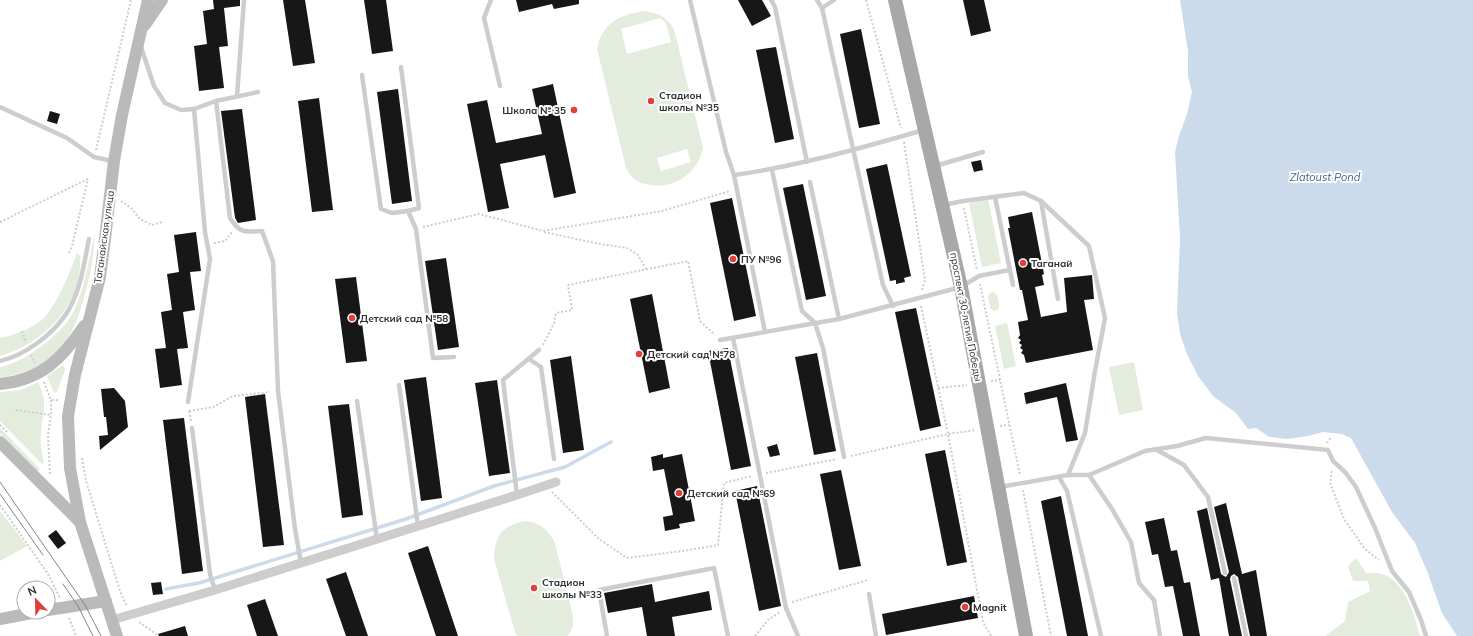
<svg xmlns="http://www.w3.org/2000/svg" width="1473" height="636" viewBox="0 0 1473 636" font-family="Mulish,sans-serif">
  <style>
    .green { fill: #e4ecde; fill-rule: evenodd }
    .water { fill: #cbdbeb }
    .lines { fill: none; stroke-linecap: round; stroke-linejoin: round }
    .stream { stroke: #cbdbeb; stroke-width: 3.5 }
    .building { fill: #171717 }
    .path { stroke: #cdcdcd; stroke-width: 2; stroke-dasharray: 2 2; stroke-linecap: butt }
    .lane { stroke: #cdcdcd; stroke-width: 4.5 }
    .street { stroke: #cdcdcd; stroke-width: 9 }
    .secondary { stroke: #bababa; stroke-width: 12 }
    .primary { stroke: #a8a8a8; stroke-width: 14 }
    .tram { stroke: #858585; stroke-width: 1 }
    .poi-dot { fill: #df413a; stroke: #fff; stroke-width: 1.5 }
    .labels { text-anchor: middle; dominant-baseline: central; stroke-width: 4; stroke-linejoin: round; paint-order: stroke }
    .poi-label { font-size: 10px; font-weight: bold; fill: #303030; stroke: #fff; text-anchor: start }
    .street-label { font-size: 10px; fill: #303030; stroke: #fff }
    .water-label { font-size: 11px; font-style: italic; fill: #40678f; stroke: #fff }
  </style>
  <rect width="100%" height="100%" fill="#fff"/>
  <g class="green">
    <path d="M 645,11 C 660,14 665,16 674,29 L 703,148 C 698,172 676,189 650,185 C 645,184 637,182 633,178 C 630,176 628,171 626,168 L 597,49 C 602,23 620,14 645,11 ZM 660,18 L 666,23 L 671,42 L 627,54 L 621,29 ZM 687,149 L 691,162 L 661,171 L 657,158 Z"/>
    <polygon points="988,199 1001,263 982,267 969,203"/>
    <path d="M 95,233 C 94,254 91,273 85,294 C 73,343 52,369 0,378 L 0,367 C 14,364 27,357 39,348 C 49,341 60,331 68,321 C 83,300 89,258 95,233 Z"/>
    <path d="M 77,253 L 80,256 C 83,305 44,343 0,356 L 0,338 C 14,335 32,329 43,319 C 56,307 71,270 77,253 Z"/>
    <path d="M 992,292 L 995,293 C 999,297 1000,306 998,310 L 994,311 L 990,308 L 988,296 L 989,294 Z"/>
    <polygon points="1007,323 1016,366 1004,369 995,326"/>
    <polygon points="1134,362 1143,410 1119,415 1109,367"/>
    <polygon points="63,365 65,370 57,392 54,393 47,376"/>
    <path d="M 38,382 C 49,405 42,412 41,435 C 40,444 42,453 44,463 L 42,464 L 0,421 L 0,392 L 21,390 Z"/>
    <polygon points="0,428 39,468 39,471 37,471 0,434"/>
    <polygon points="0,511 27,546 0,561"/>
    <path d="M 527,521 C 542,524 548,530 555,543 L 573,616 L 573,626 L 568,636 L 517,636 L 515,632 L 494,559 C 494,536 503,524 527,521 Z"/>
    <path d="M 1356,558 L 1366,573 C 1370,573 1375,573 1379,573 C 1405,579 1414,614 1420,636 L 1325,636 L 1345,621 L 1348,602 L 1370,591 L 1368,581 L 1353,581 L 1348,566 Z"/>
  </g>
  <polygon class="water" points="1180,0 1473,0 1473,636 1457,636 1442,613 1427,571 1415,543 1392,512 1351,438 1342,434 1323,432 1308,436 1287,439 1269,437 1256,428 1248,429 1236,413 1213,396 1198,376 1187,354 1180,334 1177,313 1180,238 1175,152 1178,139 1187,114 1192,92 1188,76 1188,51"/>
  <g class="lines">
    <polyline class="stream" points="166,589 199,583 406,519 494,486 565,467 611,442"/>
  </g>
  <g class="building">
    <polygon points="213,0 240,0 240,6 224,8 228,46 219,47 224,88 199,91 194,46 207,44 203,11 214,9"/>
    <polygon points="283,0 305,0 315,63 293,66"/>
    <polygon points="364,0 386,0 393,51 372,54"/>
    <polygon points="516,0 579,0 579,4 554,9 552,4 519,12"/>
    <polygon points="738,0 762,0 771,16 752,26"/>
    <polygon points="963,0 984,0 991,31 971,36"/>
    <polygon points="861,29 880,124 859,128 840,34"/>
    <polygon points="776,47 794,139 775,143 756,50"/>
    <polygon points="553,84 576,193 554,198 545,155 500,164 509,208 488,212 467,104 487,100 496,143 542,134 532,89"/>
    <polygon points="398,89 412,201 392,204 377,92"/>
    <polygon points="319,98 333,210 312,212 298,101"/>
    <polygon points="242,109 256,220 238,223 235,218 221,111"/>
    <polygon points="50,111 60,114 57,124 47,121"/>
    <polygon points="981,160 983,170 974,172 971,162"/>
    <polygon points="887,164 911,276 904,278 905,282 896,284 896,280 890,281 866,169"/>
    <polygon points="803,184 826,296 806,300 783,188"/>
    <polygon points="732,198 756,316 734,321 710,203"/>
    <polygon points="1032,212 1044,274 1042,275 1044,285 1035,287 1041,317 1067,312 1064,278 1092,275 1094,299 1084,300 1093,350 1026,363 1024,355 1021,353 1023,350 1020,348 1022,345 1019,343 1021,340 1018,338 1020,335 1018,322 1028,320 1022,290 1020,290 1008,228 1010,228 1008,217"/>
    <polygon points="196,232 201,271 190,272 195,310 183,312 188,348 177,349 182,385 160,388 155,349 166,348 161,312 172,310 167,274 179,272 174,235"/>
    <polygon points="446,258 459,347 438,350 425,261"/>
    <polygon points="356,277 367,361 346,363 335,279"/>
    <polygon points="652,294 670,388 649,393 630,299"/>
    <polygon points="916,308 941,426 920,431 895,312"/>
    <polygon points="728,348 751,466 731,470 708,351"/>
    <polygon points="817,353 836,451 814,455 795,357"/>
    <polygon points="571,356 584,450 563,453 550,360"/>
    <polygon points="426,377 442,498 421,501 404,380"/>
    <polygon points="497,380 510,473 489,476 475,383"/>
    <polygon points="1066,383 1078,440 1066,442 1057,397 1026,404 1024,393"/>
    <polygon points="114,388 125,401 128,427 100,450 99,436 108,435 106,417 104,417 101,389"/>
    <polygon points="265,394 284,545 263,547 245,397"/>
    <polygon points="349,404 363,515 342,518 328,406"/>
    <polygon points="184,418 203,571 182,574 163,420"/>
    <polygon points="777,444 780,455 770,457 767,447"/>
    <polygon points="945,450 967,562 947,566 925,454"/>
    <polygon points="663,454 663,458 682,454 695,521 679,524 680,528 665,531 663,517 673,515 664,469 653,471 651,457"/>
    <polygon points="841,470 861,566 839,570 820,474"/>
    <polygon points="757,486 781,606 759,611 735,491"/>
    <polygon points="1061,496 1088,636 1067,636 1041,501"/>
    <polygon points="1226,503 1242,574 1256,570 1267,636 1250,636 1238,577 1234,574 1231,576 1230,579 1242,636 1229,636 1219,578 1211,580 1197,511 1207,508 1221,574 1224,576 1226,577 1229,572 1214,507"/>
    <polygon points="1164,518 1171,551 1177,550 1184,583 1190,582 1200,636 1183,636 1173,586 1165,587 1158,554 1152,555 1145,522"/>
    <polygon points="56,530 66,543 58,549 48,536"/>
    <polygon points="428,546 458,636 436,636 408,553"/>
    <polygon points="346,572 368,636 346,636 326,579"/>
    <polygon points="161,582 163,594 153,595 151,583"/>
    <polygon points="652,584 655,602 709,591 712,610 672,617 675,636 647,636 642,607 608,613 604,593"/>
    <polygon points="974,596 978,618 886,635 882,614"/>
    <polygon points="265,599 278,636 257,636 247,605"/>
    <polygon points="185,626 188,636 159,636 158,634"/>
  </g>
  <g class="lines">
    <g class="path">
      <polyline points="866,0 901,128"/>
      <polyline points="904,142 925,280 922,290"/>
      <polyline points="96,150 131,0"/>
      <polyline points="121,201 131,208 140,219 152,225 162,222"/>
      <polyline points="964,208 977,270"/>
      <polyline points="0,222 88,179"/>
      <polyline points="423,227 479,214 543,231 662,211 730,191"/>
      <polyline points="544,232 600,244 627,248 638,255 646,269"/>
      <polyline points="214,243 225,241 232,232"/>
      <polyline points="69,253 72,246 88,179"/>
      <polyline points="980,284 1020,475"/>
      <polyline points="921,306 948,434 983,622 991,636"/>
      <polyline points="22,331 26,343"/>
      <polyline points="543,345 554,323 556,313 572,310 568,285 688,261 700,321 715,335"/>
      <polyline points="31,355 35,363"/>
      <polyline points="991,381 1000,380"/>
      <polyline points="44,382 51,400 59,400"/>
      <polyline points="938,388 967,385"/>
      <polyline points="16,410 51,415 51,400"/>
      <polyline points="189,411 213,407 233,396 270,392"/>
      <polyline points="189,411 191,421"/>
      <polyline points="0,425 8,433"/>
      <polyline points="1000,426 1009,425"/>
      <polyline points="1327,443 1331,437"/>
      <polyline points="851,456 948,434 976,430"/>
      <polyline points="82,458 86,481 120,591 127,607"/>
      <polyline points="1332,471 1330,483 1344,519 1365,549 1379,560"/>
      <polyline points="766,473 837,459"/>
      <polyline points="50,474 48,435 51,415"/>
      <polyline points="1023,490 1051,636"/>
      <polyline points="552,492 599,539 627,558 683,551 718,545 724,483 752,476"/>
      <polyline points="0,505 48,574 60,598"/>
      <polyline points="792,602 868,580"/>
      <polyline points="69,618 76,636"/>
      <polyline points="139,622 156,634 156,636"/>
      <polyline points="755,636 768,620 780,612"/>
    </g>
    <g class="lane">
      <polyline points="491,0 484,18 500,86"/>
      <path d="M 690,0 L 726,152 L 734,175 C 799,166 861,148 924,130"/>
      <polyline points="771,0 775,7 807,162"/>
      <polyline points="817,0 822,8 883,285 893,306"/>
      <polyline points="822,8 834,0"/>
      <polyline points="141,47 154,86 165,103 181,110 194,109 216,101 258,92"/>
      <polyline points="401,67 419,208 408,211"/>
      <polyline points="362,75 381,209 392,213 408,211 416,229 433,358 454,357"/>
      <polyline points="237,96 244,0"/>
      <path d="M 216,101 L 230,218 C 240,234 245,232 262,231 L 273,261 L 278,391 L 295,529 L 301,563"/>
      <polyline points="0,107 67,138 94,157 112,161"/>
      <polyline points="935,166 983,152"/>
      <polyline points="772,170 802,311 815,323 823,348 844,457"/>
      <polyline points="734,175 765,332"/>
      <polyline points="810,182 839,319"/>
      <polyline points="995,197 1013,285"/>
      <polyline points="1041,201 1089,246 1105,318 1095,371 1085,433 1068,475"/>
      <polyline points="944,205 963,201 1024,193 1041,201 1058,299"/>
      <polyline points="733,338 786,608 798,636"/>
      <polyline points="720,340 839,319 961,287 979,276 1009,270"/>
      <polyline points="529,359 541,367 554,459"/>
      <path d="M 0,361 C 13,358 25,352 36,344 C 77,315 80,285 89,239"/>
      <polyline points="399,385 418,526"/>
      <polyline points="357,401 377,539"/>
      <polyline points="188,402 210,259 205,232 194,109"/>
      <polyline points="192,428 210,574 215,590"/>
      <polyline points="1155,449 1184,465 1208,497 1225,573"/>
      <polyline points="1089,475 1112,509 1131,542 1139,583 1154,600 1160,636"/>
      <polyline points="1059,477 1067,491 1101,636"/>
      <polyline points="1000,487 1068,475 1089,475 1145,451 1177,446 1206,438 1328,450 1333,461 1345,472 1356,487 1375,528 1392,571 1409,592 1421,620 1426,636"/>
      <polyline points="517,495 503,380 539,350"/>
      <polyline points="1234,578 1246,636"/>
      <polyline points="869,594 876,636"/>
      <polyline points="607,636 599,590 714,568 728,636"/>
    </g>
    <polyline class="street" points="112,620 215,590 517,495 556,482"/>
    <g class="secondary">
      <polyline points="145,25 162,0"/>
      <path d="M 0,384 C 41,380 62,359 84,326"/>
      <polyline points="0,442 80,522"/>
      <polyline points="48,610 106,601"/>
      <polyline points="0,619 37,612"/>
      <polyline points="117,636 80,522 70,468 68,416 75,375 100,277 105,239 114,161 122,115 148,0"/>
    </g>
    <polyline class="primary" points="895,0 961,287 1026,636"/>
    <g class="tram">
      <polyline points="0,482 85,605 101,636"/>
      <polyline points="0,494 43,555"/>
      <polyline points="63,584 78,606 93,636"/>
    </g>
  </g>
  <g class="poi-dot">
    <circle cx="651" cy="101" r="4"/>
    <circle cx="574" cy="110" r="4"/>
    <circle cx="733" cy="259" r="4"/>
    <circle cx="1023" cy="263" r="4"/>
    <circle cx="352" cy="318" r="4"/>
    <circle cx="639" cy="354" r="4"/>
    <circle cx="679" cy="493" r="4"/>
    <circle cx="534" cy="588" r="4"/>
    <circle cx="965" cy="607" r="4"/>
  </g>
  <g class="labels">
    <g class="poi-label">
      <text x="659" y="95">Стадион<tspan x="659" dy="12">школы №35</tspan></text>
      <text x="566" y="110" text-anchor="end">Школа № 35</text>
      <text x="741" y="259">ПУ №96</text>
      <text x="1031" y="263">Таганай</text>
      <text x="360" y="318">Детский сад №58</text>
      <text x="647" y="354">Детский сад №78</text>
      <text x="687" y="493">Детский сад №69</text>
      <text x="542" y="582">Стадион<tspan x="542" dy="12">школы №33</tspan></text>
      <text x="973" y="607">Magnit</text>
    </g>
    <g class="street-label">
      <text transform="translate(104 237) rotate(-82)">Таганайская улица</text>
      <text transform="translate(966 317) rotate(79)">проспект 30-летия Победы</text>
    </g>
    <g class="water-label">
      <text x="1325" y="177">Zlatoust Pond</text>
    </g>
  </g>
  <g transform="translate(36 600) rotate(337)"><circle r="19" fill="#ffffff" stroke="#acacac"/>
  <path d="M0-3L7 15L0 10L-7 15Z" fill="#df413a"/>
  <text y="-6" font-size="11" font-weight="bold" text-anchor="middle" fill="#303030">N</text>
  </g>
</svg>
